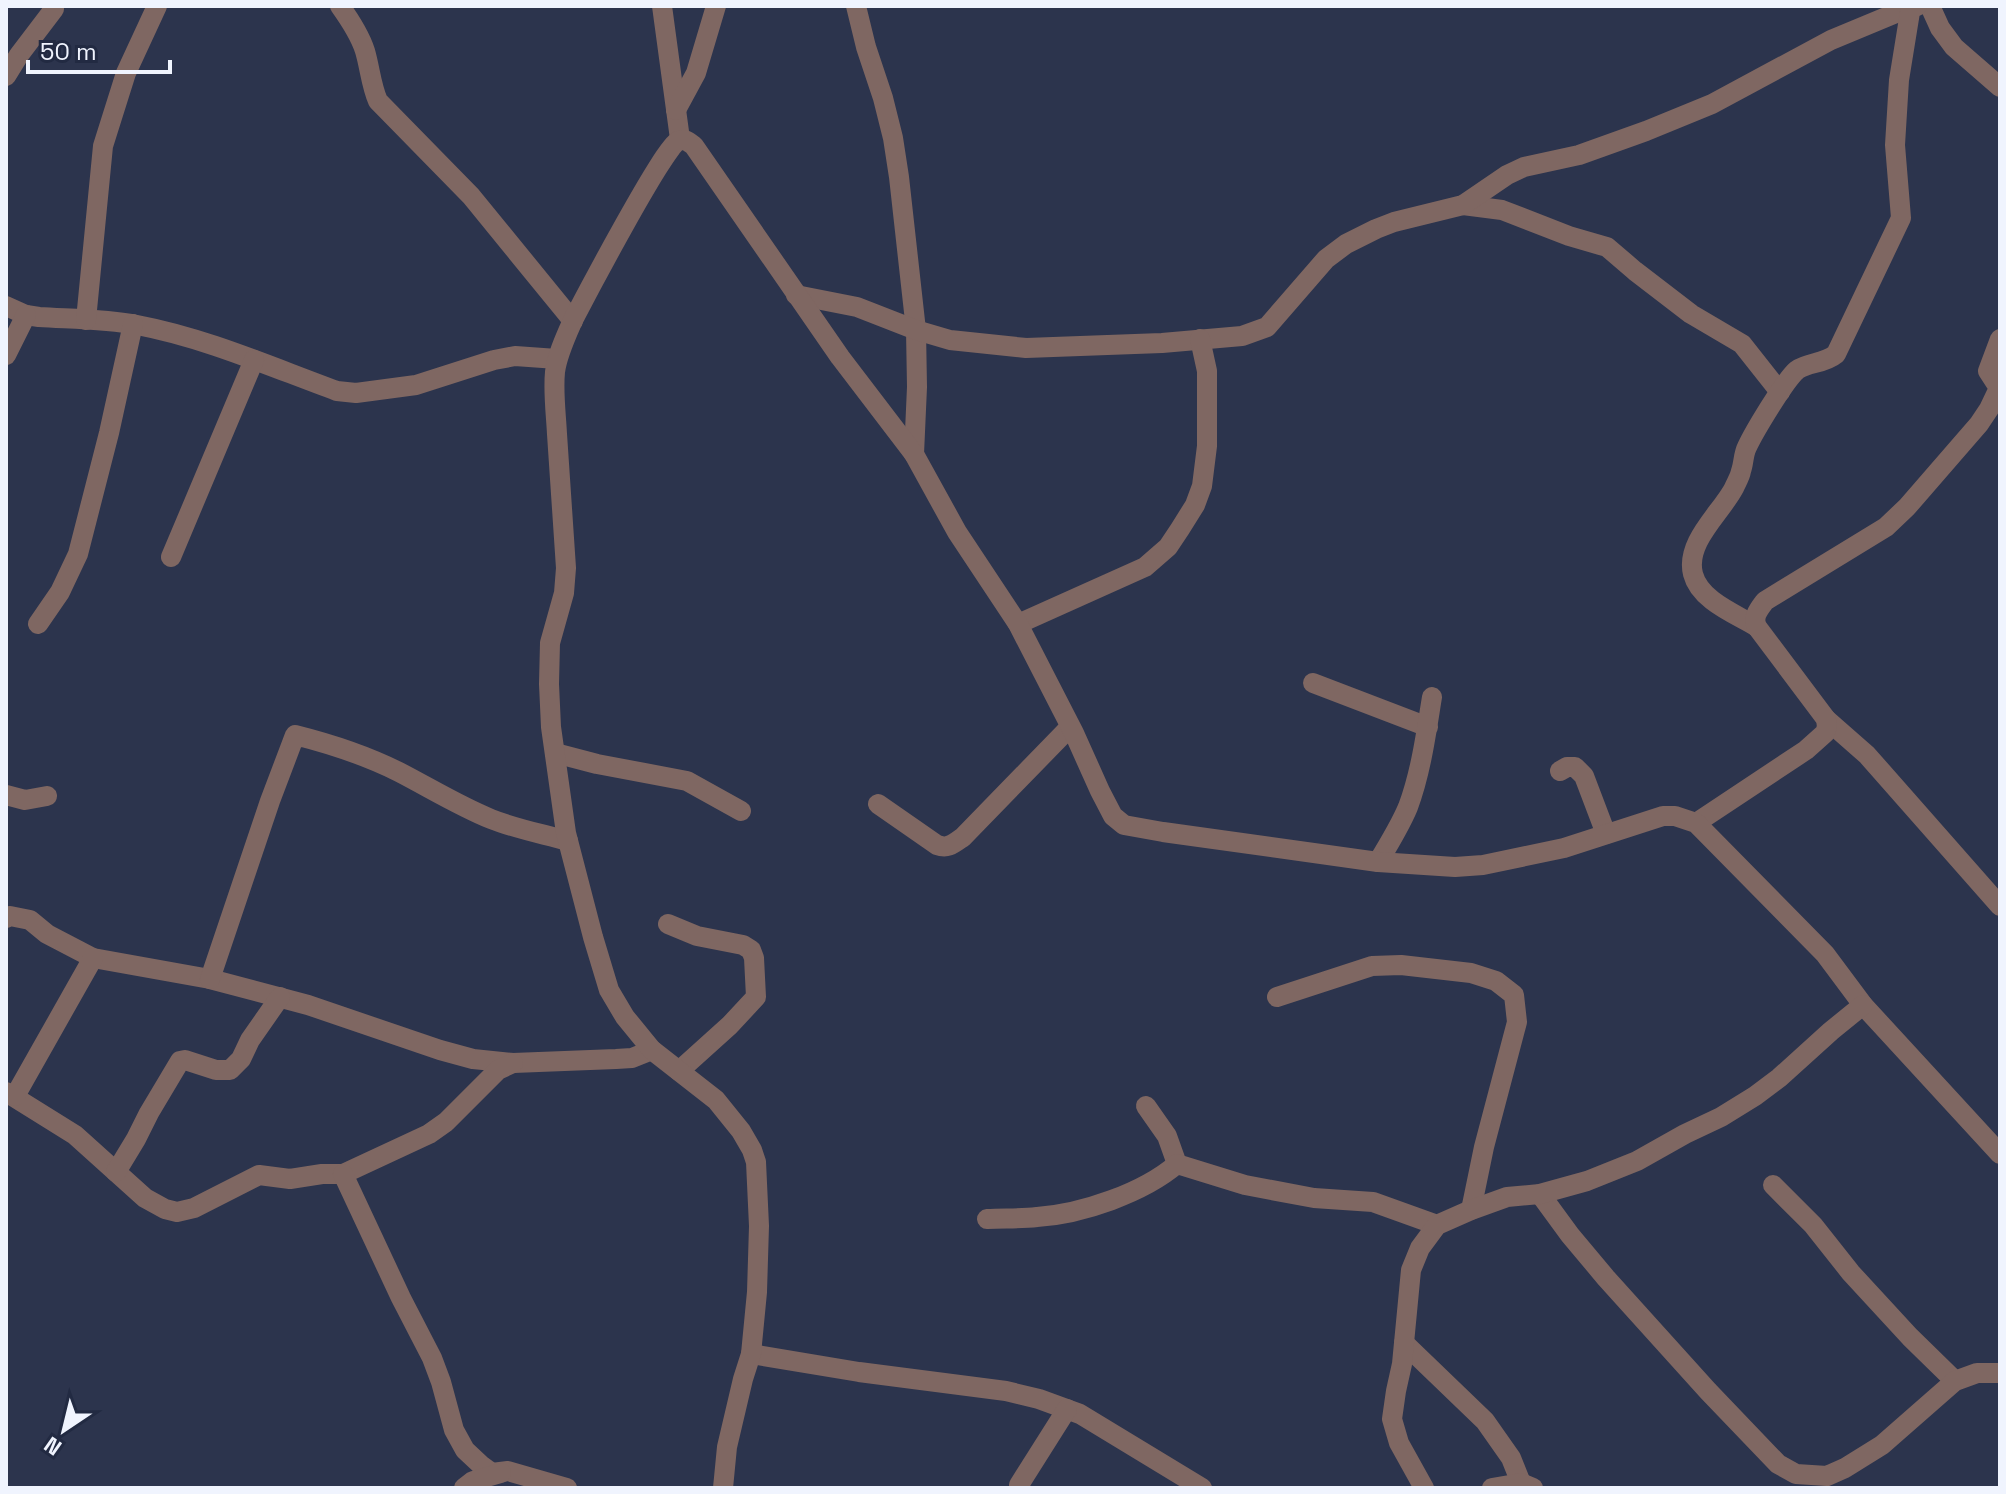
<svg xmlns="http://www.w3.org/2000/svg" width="2006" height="1494" viewBox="0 0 2006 1494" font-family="'Space Grotesk',sans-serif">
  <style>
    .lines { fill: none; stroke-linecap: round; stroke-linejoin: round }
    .minor { stroke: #7f6762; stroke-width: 20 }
  </style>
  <rect width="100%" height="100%" fill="#2c344d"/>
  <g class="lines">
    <g class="minor">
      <path d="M 340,6 C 350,20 360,35 365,51 C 370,68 371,85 378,101 L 471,196 L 573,321"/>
      <polyline points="662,6 680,139"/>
      <polyline points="856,6 866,47 883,98 893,138 899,177 916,330 917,387 914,454"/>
      <polyline points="1930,6 1940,28 1954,47 2000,87"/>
      <polyline points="6,76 19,55 54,9"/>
      <polyline points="676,110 696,73 716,6"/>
      <polyline points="1463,205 1502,210 1569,236 1607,247 1635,271 1691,314 1742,344 1780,392"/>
      <polyline points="796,295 857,307 916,330 950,340 1026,348 1162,343 1242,336 1267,327 1326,259 1346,244 1376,229 1394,222 1463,205 1507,175 1524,167 1579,155 1646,131 1712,104 1831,40 1896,13 1917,6"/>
      <path d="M 6,306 L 26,315 L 39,317 C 71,319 106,319 137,325 C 206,338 271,367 337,391 L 356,393 L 416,385 L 494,360 L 515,356 L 557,359"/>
      <polyline points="86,320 103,146 126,73 157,6"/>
      <polyline points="6,355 26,315"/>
      <polyline points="171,557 254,360"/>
      <polyline points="38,624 60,592 78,554 109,433 133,324"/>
      <polyline points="1018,624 1145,567 1168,547 1180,529 1195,505 1202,486 1207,446 1207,371 1200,339"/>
      <path d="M 1757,627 C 1736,614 1700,601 1693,574 C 1685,542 1721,513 1734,488 C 1736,483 1740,477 1741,471 C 1744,463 1743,455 1747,447 C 1754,432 1785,380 1797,370 C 1808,362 1824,364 1836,354 L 1901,218 L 1895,145 L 1899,80 L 1911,6"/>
      <polyline points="1313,683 1428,727"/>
      <polyline points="1826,719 1867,755 2000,906"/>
      <polyline points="555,753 597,764 687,781 741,811"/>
      <polyline points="1560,771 1567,767 1575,767 1584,776 1606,834"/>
      <polyline points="6,795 25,800 47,796"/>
      <path d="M 878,804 L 937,845 C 948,849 953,844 963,837 L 1070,727"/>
      <path d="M 1696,823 L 1806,750 L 1825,733 L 1827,727 L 1826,719 L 1757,627 C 1752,617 1759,609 1765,601 L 1886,527 L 1907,507 L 1979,424 L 1989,409 L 1999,388 L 1988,371 L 2000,339"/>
      <path d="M 1378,862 C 1389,844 1400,826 1408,807 C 1421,772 1426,734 1432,697"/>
      <polyline points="6,918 10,916 30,920 47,934 93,958 210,979 308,1005 440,1050 473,1059 513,1063 616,1059 632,1058 652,1050"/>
      <polyline points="668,924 697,936 743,945 751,950 754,958 756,997 730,1025 679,1071"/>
      <path d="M 210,979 L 270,801 L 295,735 C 331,744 365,755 399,772 C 430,788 459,806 491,819 C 516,829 543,834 568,841"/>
      <polyline points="1277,997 1372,966 1401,965 1471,973 1496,981 1514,995 1517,1022 1484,1147 1471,1210"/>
      <polyline points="6,1092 75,1135 145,1198 165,1209 177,1212 194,1208 259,1175 290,1179 322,1174 343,1174 429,1134 446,1122 498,1070 513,1063"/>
      <polyline points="15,1096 93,958"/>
      <polyline points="1146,1106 1167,1136 1177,1164"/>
      <polyline points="116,1172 136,1139 149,1113 180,1061 185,1060 216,1070 230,1070 241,1059 250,1040 280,997"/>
      <polyline points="343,1174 401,1298 432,1358 441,1382 454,1430 465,1450 481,1465 492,1473 508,1471 567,1488"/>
      <polyline points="1773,1185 1813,1225 1851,1273 1910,1337 1955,1381"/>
      <polyline points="1540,1194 1570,1235 1606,1278 1708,1391 1778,1464 1796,1474 1827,1476 1845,1468 1882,1445 1955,1381 1977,1373 2000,1373"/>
      <path d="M 987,1219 C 1003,1218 1020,1219 1037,1217 C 1082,1214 1143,1193 1177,1164 L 1245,1185 L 1314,1198 L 1373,1202 L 1437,1225"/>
      <polyline points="1404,1343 1485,1421 1511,1458 1521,1483"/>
      <polyline points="751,1354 859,1372 1006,1391 1039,1399 1080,1414 1202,1488"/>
      <polyline points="464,1488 473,1481 501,1473"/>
      <path d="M 723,1488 L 727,1447 L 743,1379 L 751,1354 L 757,1292 L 759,1226 L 756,1162 L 752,1150 L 741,1131 L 716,1100 L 652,1050 L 625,1017 L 609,990 L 593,937 L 566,833 L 551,727 L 549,684 L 550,643 L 564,593 L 566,568 C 563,523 560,478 557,434 C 556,414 553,392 555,372 C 557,355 566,336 573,320 C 585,297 664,147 678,141 C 685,138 689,142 694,146 L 840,357 L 914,454 L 957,532 L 1018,624 L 1074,733 L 1100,791 L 1113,816 L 1124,825 L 1163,832 L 1378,862 L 1455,867 L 1483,865 L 1564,848 L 1663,816 L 1675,816 L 1696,823 L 1825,954 L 1863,1005 L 2000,1154"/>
      <polyline points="1020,1488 1019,1485 1067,1409"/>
      <polyline points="1424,1488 1399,1443 1392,1419 1396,1391 1402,1364 1411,1270 1420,1248 1437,1225 1471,1210 1507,1197 1540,1194 1587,1181 1637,1161 1685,1134 1721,1117 1755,1096 1779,1078 1831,1031 1863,1005"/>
      <polyline points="1492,1488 1521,1483 1533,1488"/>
    </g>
  </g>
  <rect width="2006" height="1494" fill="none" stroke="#f0f4fe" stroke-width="16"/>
  <g transform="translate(64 1430) rotate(215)" stroke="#222a42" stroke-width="6" paint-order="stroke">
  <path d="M0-6L14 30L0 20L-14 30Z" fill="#f0f4fe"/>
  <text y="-12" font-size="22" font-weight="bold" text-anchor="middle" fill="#f0f4fe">N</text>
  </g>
  <path d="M28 60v12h142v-12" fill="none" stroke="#f0f4fe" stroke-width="4"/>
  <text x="40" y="60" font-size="24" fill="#f0f4fe" stroke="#222a42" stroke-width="6" paint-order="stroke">50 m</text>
</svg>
